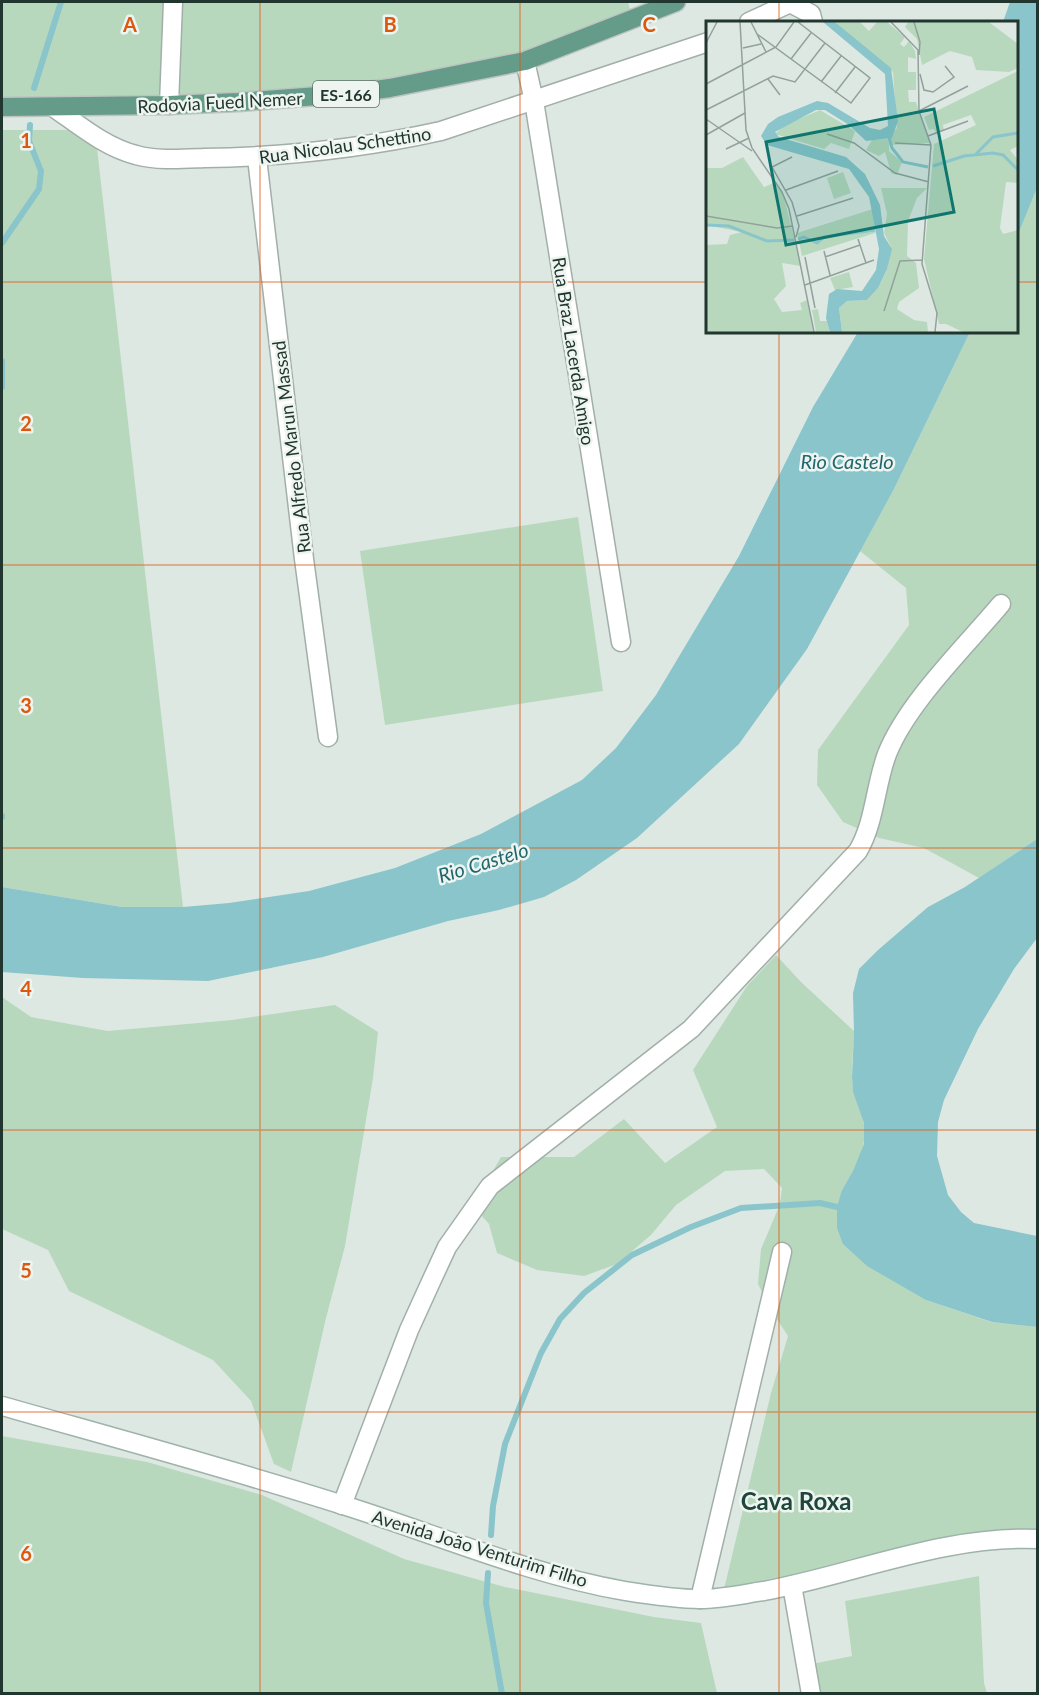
<svg xmlns="http://www.w3.org/2000/svg" width="1039" height="1695" viewBox="0 0 1039 1695" font-family="Lato,sans-serif">
  <style>
    .green { fill: #b8d8be }
    .water { fill: #89c5ca }
    .lines { fill: none; stroke-linecap: round; stroke-linejoin: round }
    .stream { stroke: #89c5ca; stroke-width: 6 }
    .street-casing { stroke: #a2afa9; stroke-width: 21 }
    .secondary-casing { stroke: #9eb3aa; stroke-width: 21 }
    .primary-casing { stroke: #bcc3c1; stroke-width: 21 }
    .street { stroke: #fff; stroke-width: 18 }
    .secondary { stroke: #fff; stroke-width: 18 }
    .primary { stroke: #659b89; stroke-width: 18 }
    .grid { fill: none; stroke: #de570e; stroke-width: 1.5; stroke-opacity: 0.55 }
    .labels { text-anchor: middle; dominant-baseline: central; stroke-width: 5; stroke-linejoin: round; paint-order: stroke }
    .shield { fill: #eef5f1; stroke: #5e6f69; stroke-width: 1.5 }
    .shield-label { font-size: 16px; font-weight: bold; fill: #21362f }
    .street-label { font-size: 18px; fill: #21362f; stroke: #eef5f1 }
    .water-label { font-size: 20px; font-style: italic; fill: #20666d; stroke: #eef5f1 }
    .district-label { font-size: 24px; font-weight: bold; fill: #1e463a; stroke: #eef5f1 }
    .inset-river { fill: none; stroke: #89c5ca; stroke-width: 3 }
    .inset-road { fill: none; stroke: #92a19b; stroke-width: 1.5 }
    .view { fill: #0f766e; fill-opacity: 0.15; stroke: #0f766e; stroke-width: 3 }
    .inset-edge { fill: none; stroke: #21362f; stroke-width: 3 }
    .grid-label { font-size: 20px; text-anchor: middle; font-weight: bold; fill: #de570e; stroke: #eef5f1; stroke-width: 5; stroke-linejoin: round; paint-order: stroke }
  </style>
  <rect width="100%" height="100%" fill="#dee8e3"/>
  <g class="green">
    <polygon points="2,2 628,2 632,17 460,73 250,97 2,99"/>
    <polygon points="2,130 95,130 183,907 122,907 2,887"/>
    <polygon points="1037,188 1037,839 979,878 924,848 879,838 843,822 817,785 818,750 909,625 906,588 860,551 894,489 970,332 1016,332 1017,237"/>
    <polygon points="578,517 603,691 385,725 360,551"/>
    <path d="M 776,955 L 801,982 L 854,1031 C 854,1050 850,1069 853,1088 C 854,1098 861,1109 863,1119 C 870,1145 855,1169 842,1190 L 926,1300 L 991,1322 L 1037,1327 L 1037,1541 L 724,1589 L 771,1393 L 788,1336 L 771,1310 L 758,1284 L 761,1249 L 780,1204 L 782,1188 L 764,1169 L 725,1171 L 676,1205 L 651,1235 L 617,1264 L 584,1276 L 537,1270 L 497,1253 L 489,1224 L 473,1206 L 501,1157 L 574,1157 L 624,1119 L 665,1163 L 717,1127 L 693,1070 L 747,986 Z"/>
    <polygon points="2,997 31,1017 108,1031 232,1020 335,1005 378,1032 373,1078 345,1246 326,1318 291,1472 274,1464 251,1401 213,1360 69,1291 48,1250 2,1229"/>
    <polygon points="2,1436 147,1462 262,1495 404,1559 505,1587 654,1617 701,1623 717,1693 2,1693"/>
    <polygon points="979,1576 984,1683 987,1693 807,1693 802,1666 852,1656 845,1601"/>
  </g>
  <g class="water">
    <polygon points="1010,2 1038,2 1037,188 1017,237 1016,22 1003,22"/>
    <polygon points="858,332 970,332 894,489 807,649 739,744 637,838 576,880 544,897 499,910 448,921 323,957 208,981 83,978 2,972 2,887 122,907 183,907 229,903 309,891 395,868 481,834 582,780 616,748 656,695 739,556 813,407"/>
    <polygon points="1037,839 1037,938 1014,969 978,1029 944,1100 938,1122 937,1156 948,1195 961,1212 974,1223 1037,1236 1037,1327 992,1322 926,1300 867,1266 843,1244 837,1228 837,1207 842,1190 853,1171 864,1144 864,1123 853,1092 852,1077 854,1033 853,993 859,969 878,950 928,907 965,887"/>
  </g>
  <g class="lines">
    <g class="stream">
      <polyline points="34,88 61,2"/>
      <polyline points="2,243 39,189 41,171 29,141 30,125"/>
      <polyline points="2,361 2,387"/>
      <polyline points="2,816 2,817"/>
      <polyline points="491,1535 493,1506 505,1444 541,1353 560,1319 584,1293 632,1255 691,1227 741,1208 820,1203 837,1207 844,1206"/>
      <polyline points="488,1573 486,1603 502,1694"/>
    </g>
    <defs>
      <g id="street">
        <polyline points="749,22 790,3 811,14 813,22"/>
        <polyline points="525,61 534,101 621,642"/>
        <polyline points="169,105 173,2"/>
        <path d="M 53,107 C 79,125 105,147 136,155 C 157,161 182,159 204,158 C 283,157 364,148 441,131 L 708,42"/>
        <polyline points="257,158 304,559 328,737"/>
        <path d="M 342,1505 L 409,1330 L 429,1286 L 447,1247 L 490,1186 L 691,1029 L 858,851 C 875,822 875,786 887,754 C 907,703 965,647 1001,604"/>
        <polyline points="792,1585 811,1694"/>
        <polyline points="700,1599 782,1252"/>
      </g>
      <path id="secondary" d="M 2,1406 C 115,1438 230,1469 343,1505 C 436,1534 528,1574 625,1591 C 650,1595 675,1599 700,1599 C 721,1599 743,1594 764,1591 C 855,1574 944,1535 1038,1539"/>
      <polyline id="primary" points="2,107 169,105 238,102 345,94 390,88 525,61 676,2"/>
    </defs>
    <use href="#street" class="street-casing"/>
    <use href="#secondary" class="secondary-casing"/>
    <use href="#primary" class="primary-casing"/>
    <use href="#street" class="street"/>
    <use href="#secondary" class="secondary"/>
    <use href="#primary" class="primary"/>
  </g>
  <path class="grid" d="M 260,2 L 260,1694M 520,2 L 520,1694M 779,2 L 779,22M 2,282 L 708,282M 1016,282 L 1038,282M 779,332 L 779,1694M 2,565 L 1038,565M 2,848 L 1038,848M 2,1130 L 1038,1130M 2,1412 L 1038,1412"/>
  <g class="labels">
    <rect class="shield" x="313" y="81" width="66" height="26" rx="4.5"/>
    <g class="shield-label">
      <text x="346" y="94">ES-166</text>
    </g>
    <g class="street-label">
      <text transform="translate(220 102) rotate(-3)">Rodovia Fued Nemer</text>
      <text transform="translate(345 145) rotate(-8)">Rua Nicolau Schettino</text>
      <text transform="translate(574 351) rotate(81)">Rua Braz Lacerda Amigo</text>
      <text transform="translate(291 447) rotate(-97)">Rua Alfredo Marun Massad</text>
      <text transform="translate(480 1548) rotate(17)">Avenida João Venturim Filho</text>
    </g>
    <g class="water-label">
      <text x="847" y="461">Rio Castelo</text>
      <text transform="translate(483 862) rotate(-17)">Rio Castelo</text>
    </g>
    <g class="district-label">
      <text x="796" y="1500">Cava Roxa</text>
    </g>
  </g>
  <g transform="translate(706 21)">
    <rect width="312" height="312" fill="#dee8e3"/>
    <path d="M 129,1 L 154,1 L 163,10 L 171,1 L 181,1 L 199,16 L 194,23 L 198,26 L 203,20 L 209,30 L 210,38 L 202,36 L 202,51 L 210,51 L 210,69 L 202,69 L 203,81 L 210,81 L 224,122 L 183,124 L 183,130 L 196,141 L 191,154 L 185,152 L 179,131 L 173,135 L 160,129 L 166,119 L 182,118 L 191,107 L 187,51 ZM 202,1 L 283,1 L 312,23 L 312,47 L 303,51 L 270,49 L 266,36 L 244,30 L 216,44 L 211,18 L 199,6 ZM 312,50 L 312,125 L 304,129 L 312,139 L 312,162 L 300,161 L 294,207 L 297,213 L 312,209 L 312,311 L 257,311 L 240,303 L 233,303 L 218,238 L 228,123 L 270,104 L 265,94 L 237,104 L 238,109 L 230,112 L 228,108 L 223,109 L 218,96 ZM 114,89 L 149,110 L 143,128 L 125,122 L 118,128 L 69,113 L 79,104 ZM 37,136 L 58,166 L 70,161 L 77,172 L 95,245 L 76,242 L 80,265 L 68,278 L 76,291 L 96,289 L 94,282 L 101,279 L 107,311 L 0,311 L 0,224 L 21,223 L 24,214 L 36,211 L 0,204 L 0,147 L 16,147 ZM 137,151 L 145,172 L 128,178 L 121,157 ZM 175,167 L 221,167 L 211,177 L 202,200 L 201,235 L 210,242 L 213,267 L 193,281 L 191,288 L 208,299 L 221,301 L 222,311 L 136,311 L 133,287 L 141,280 L 161,279 L 172,267 L 181,248 L 185,226 L 178,212 L 181,193 ZM 167,188 L 169,212 L 96,235 L 91,212 ZM 143,251 L 147,266 L 129,269 L 124,257 ZM 112,288 L 114,300 L 121,300 L 124,311 L 110,311 L 106,289 Z" fill="#b8d8be"/>
    <path d="M 117,1 L 129,1 L 185,47 L 192,100 L 186,117 L 160,120 L 143,104 L 119,89 L 110,89 L 69,111 L 73,116 L 140,136 L 159,153 L 174,184 L 178,215 L 186,228 L 181,248 L 172,267 L 161,279 L 141,280 L 133,287 L 136,311 L 124,311 L 120,297 L 123,273 L 131,268 L 156,270 L 170,249 L 173,228 L 163,176 L 143,148 L 61,124 L 55,115 L 62,103 L 72,96 L 111,80 L 122,82 L 164,107 L 174,109 L 182,105 L 179,53 Z" fill="#89c5ca"/>
    <path class="inset-river" d="M 183,116 L 186,127 L 197,141 L 222,146M 270,133 L 287,116 L 312,112M 227,145 L 258,135 L 287,132 L 297,134 L 312,149M 0,204 L 23,205 L 61,220 L 88,219M 92,218 L 98,216 L 111,222 L 118,216 L 169,209"/>
    <path class="inset-road" d="M 34,1 L 40,109 L 46,127 L 76,171 L 83,188 L 108,311M 45,1 L 60,31M 185,1 L 212,29 L 213,90 L 225,124 L 216,243 L 231,292 L 229,311M 208,1 L 214,21 L 213,34M 51,13 L 145,82 L 164,57 L 92,1M 0,22 L 11,1M 37,27 L 55,23M 85,38 L 105,12M 214,53 L 218,69 L 227,71 L 248,56 L 239,45M 62,58 L 74,74M 115,61 L 135,35M 0,63 L 70,26 L 88,1M 129,72 L 149,46M 0,89 L 67,55 L 89,61 L 119,22M 213,90 L 262,65M 0,98 L 46,130M 121,113 L 148,122 L 189,152 L 223,161M 0,114 L 39,92M 222,115 L 262,100M 189,122 L 225,124M 20,128 L 43,117M 86,136 L 66,146 L 86,181 L 93,205 L 90,216M 80,169 L 132,150M 0,195 L 71,207 L 87,205M 91,195 L 147,177M 152,218 L 160,242M 118,230 L 124,254M 99,236 L 109,287M 119,236 L 154,224M 99,264 L 168,239M 178,290 L 194,240 L 216,239"/>
    <path class="view" d="M 228,88 L 248,191 L 80,224 L 60,121 Z"/>
    <rect width="312" height="312" class="inset-edge"/>
  </g>
  <g class="grid-label">
    <text x="130" y="32">A</text>
    <text x="390" y="32">B</text>
    <text x="649" y="32">C</text>
    <text x="26" y="148">1</text>
    <text x="26" y="431">2</text>
    <text x="26" y="713">3</text>
    <text x="26" y="996">4</text>
    <text x="26" y="1278">5</text>
    <text x="26" y="1561">6</text>
  </g>
  <rect width="1039" height="1695" fill="none" stroke="#21362f" stroke-width="6"/>
</svg>
